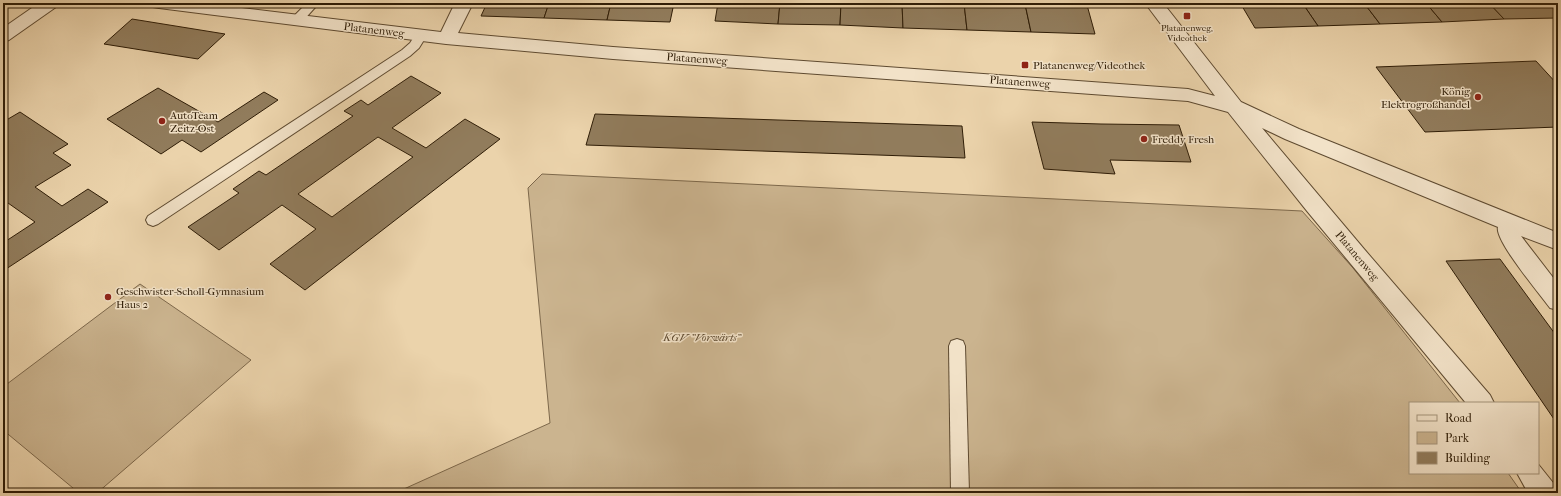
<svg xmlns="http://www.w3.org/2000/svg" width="1561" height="496" viewBox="0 0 1561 496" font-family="'IM FELL French Canon',serif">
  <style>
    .green { fill: #cbb48f; stroke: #7d684b }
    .building { fill: #917c5c; stroke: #2f1d07; fill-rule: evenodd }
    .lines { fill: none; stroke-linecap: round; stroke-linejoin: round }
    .lane-casing { stroke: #5e4a30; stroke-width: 2 }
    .street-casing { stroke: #5e4a30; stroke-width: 2 }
    .lane { fill: #f2e2c8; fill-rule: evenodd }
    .street { fill: #f2e2c8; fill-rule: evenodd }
    .poi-dot { fill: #8f2418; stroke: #f2e2c8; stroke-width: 1.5 }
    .labels { text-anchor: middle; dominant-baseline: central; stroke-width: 3; stroke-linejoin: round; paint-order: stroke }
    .far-poi-label { font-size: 9px; fill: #2f1d07; stroke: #f2e2c8 }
    .street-label { font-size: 11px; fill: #2f1d07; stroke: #f2e2c8 }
    .poi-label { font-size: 11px; fill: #2f1d07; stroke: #f2e2c8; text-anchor: start }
    .park-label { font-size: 11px; font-style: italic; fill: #5e4a30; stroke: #f2e2c8 }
  </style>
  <rect width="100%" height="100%" fill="#ebd3ab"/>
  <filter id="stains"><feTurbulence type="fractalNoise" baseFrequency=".005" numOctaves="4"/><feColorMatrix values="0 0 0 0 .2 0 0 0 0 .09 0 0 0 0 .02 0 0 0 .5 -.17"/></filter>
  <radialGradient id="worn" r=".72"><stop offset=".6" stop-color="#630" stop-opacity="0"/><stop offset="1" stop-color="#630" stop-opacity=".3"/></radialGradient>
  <g class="green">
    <polygon points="542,174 1302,211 1353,268 1460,403 1410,403 1410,473 1508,473 1522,493 395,493 550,423 528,188"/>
    <polygon points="140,284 251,360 97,493 79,493 3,430 3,387"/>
  </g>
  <g class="building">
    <polygon points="487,3 549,3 544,18 481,16"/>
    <polygon points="549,3 611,3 607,20 544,18"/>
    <polygon points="611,3 674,3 670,22 607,20"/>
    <polygon points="718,3 780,3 778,24 715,21"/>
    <polygon points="780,3 841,3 840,25 778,24"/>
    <polygon points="841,3 902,3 903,28 840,25"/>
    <polygon points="902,3 964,3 967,30 903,28"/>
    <polygon points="964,3 1025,4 1031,32 967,30"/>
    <polygon points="1364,3 1380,24 1318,26 1303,4"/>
    <polygon points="1364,3 1426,3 1442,22 1380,24"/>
    <polygon points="1426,3 1489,3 1504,19 1442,22"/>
    <polygon points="1489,3 1551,3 1558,10 1558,18 1504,19"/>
    <polygon points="1025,4 1087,5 1095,34 1031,32"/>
    <polygon points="1303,4 1318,26 1255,28 1242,6"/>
    <polygon points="132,19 225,34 198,59 104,44"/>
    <polygon points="1536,61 1558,85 1558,127 1425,132 1376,67"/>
    <path d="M 411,76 L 441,93 L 392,128 L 426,148 L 465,119 L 500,139 L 305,290 L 270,264 L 316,229 L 282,205 L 219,250 L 188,227 L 239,193 L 233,189 L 259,171 L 266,175 L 353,116 L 344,111 L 361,100 L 368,105 ZM 378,137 L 413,157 L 332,217 L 298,194 Z"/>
    <polygon points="158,88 218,122 264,92 278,100 201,152 182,140 161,154 107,119"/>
    <polygon points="20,112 68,144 53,153 71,165 35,187 62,206 88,189 108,202 3,271 3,243 35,222 8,203 3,207 3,122"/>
    <polygon points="595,114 962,126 965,158 586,145"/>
    <polygon points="1032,122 1101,124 1179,125 1191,162 1110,160 1115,174 1044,169"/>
    <polygon points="1500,259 1558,338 1558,425 1446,261"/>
  </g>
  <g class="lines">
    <defs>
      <g id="lane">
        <polygon points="307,3 319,3 301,23 293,23 291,20 293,17"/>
        <polygon points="421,31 425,32 427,35 419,48 410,56 158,224 153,226 148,224 146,220 148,216 402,50 410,43 417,32"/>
        <polygon points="957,339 963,341 965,346 969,493 951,493 949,346 951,341"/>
      </g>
      <g id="street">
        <polygon points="39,3 59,3 56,7 9,40 3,42 3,28"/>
        <path d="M 150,3 L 201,3 L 441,32 L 455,3 L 473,3 L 458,33 L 613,47 L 1188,89 L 1215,96 L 1145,3 L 1163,3 L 1241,102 L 1299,129 L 1558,233 L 1558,250 L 1521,236 L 1558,284 L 1558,310 L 1550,308 C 1540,294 1494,240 1498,227 L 1285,139 L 1262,128 L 1364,249 L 1490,395 L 1494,403 L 1466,403 L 1307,211 L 1228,112 L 1188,101 L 613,59 L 446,44 L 159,8 L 153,7 Z"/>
        <polygon points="1538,464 1554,484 1557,493 1528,493 1517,473 1538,473"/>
      </g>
    </defs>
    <use href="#lane" class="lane-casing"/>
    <use href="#street" class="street-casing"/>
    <use href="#lane" class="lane"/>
    <use href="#street" class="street"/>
  </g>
  <g class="poi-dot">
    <rect x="1183" y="12" width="8" height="8" rx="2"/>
    <rect x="1021" y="61" width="8" height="8" rx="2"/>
    <circle cx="1478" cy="97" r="4"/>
    <circle cx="162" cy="121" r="4"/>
    <circle cx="1144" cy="139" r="4"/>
    <circle cx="108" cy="297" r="4"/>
  </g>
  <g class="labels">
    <g class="far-poi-label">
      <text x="1187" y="28">Platanenweg,<tspan x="1187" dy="10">Videothek</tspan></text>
    </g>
    <g class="street-label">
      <text transform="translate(374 30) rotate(7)">Platanenweg</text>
      <text transform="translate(697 59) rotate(4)">Platanenweg</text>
      <text transform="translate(1020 82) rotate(4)">Platanenweg</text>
      <text transform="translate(1357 256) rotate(50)">Platanenweg</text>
    </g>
    <g class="poi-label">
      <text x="1033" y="65">Platanenweg/Videothek</text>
      <text x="1470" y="91" text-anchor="end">König<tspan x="1470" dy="13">Elektrogroßhandel</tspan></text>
      <text x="170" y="115">AutoTeam<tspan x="170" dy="13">Zeitz-Ost</tspan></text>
      <text x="1152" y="139">Freddy Fresh</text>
      <text x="116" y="291">Geschwister-Scholl-Gymnasium<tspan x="116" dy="13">Haus 2</tspan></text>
    </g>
    <g class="park-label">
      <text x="702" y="337">KGV "Vorwärts"</text>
    </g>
  </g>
  <rect width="1561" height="496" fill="none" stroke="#ebd3ab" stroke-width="16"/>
  <rect x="4" y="4" width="1553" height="488" fill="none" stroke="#2f1d07" stroke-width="2"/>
  <rect x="8" y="8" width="1545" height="480" fill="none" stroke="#2f1d07"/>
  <rect x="1409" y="402" width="130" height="72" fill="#f2e2c8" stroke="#a4937b"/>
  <rect x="1417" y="415" width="20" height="6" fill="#f2e2c8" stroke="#a4937b"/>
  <text x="1445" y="422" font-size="12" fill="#2f1d07">Road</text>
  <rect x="1417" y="432" width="20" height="12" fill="#cbb48f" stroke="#a4937b"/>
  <text x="1445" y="442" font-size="12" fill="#2f1d07">Park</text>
  <rect x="1417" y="452" width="20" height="12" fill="#917c5c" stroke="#a4937b"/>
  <text x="1445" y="462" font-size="12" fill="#2f1d07">Building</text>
  <rect width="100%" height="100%" filter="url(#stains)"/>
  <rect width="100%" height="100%" fill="url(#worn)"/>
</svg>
